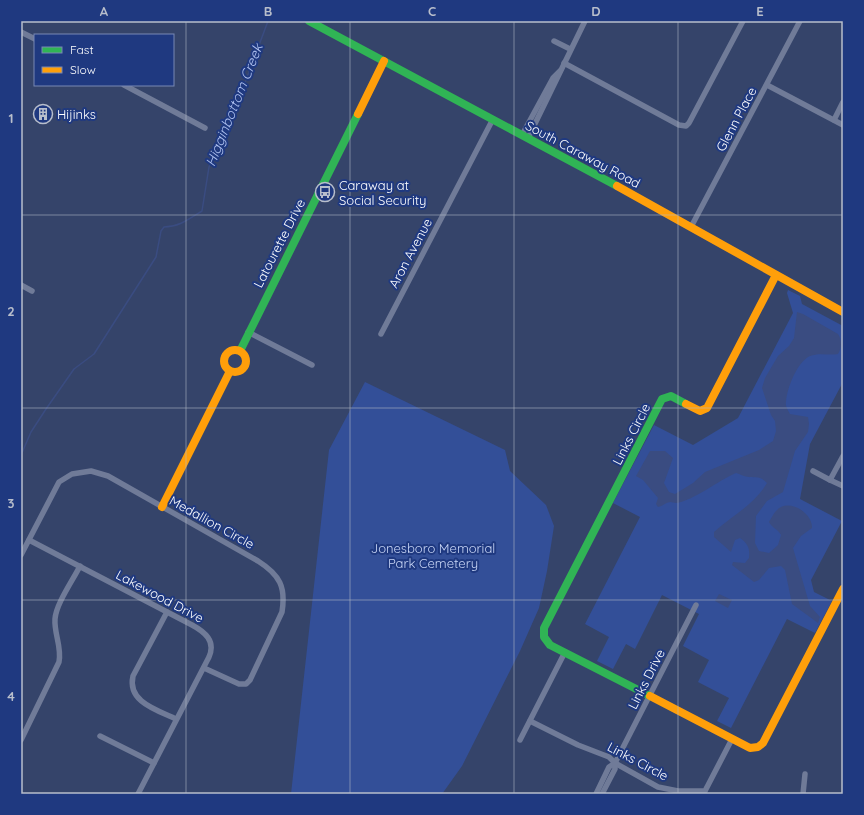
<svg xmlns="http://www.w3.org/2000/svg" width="864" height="815" viewBox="0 0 864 815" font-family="Quicksand,sans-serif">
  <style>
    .green { fill: #334f98 }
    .water { fill: #3a4c81 }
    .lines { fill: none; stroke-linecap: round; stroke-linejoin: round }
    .stream { stroke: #3a4c81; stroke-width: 1.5 }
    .street { stroke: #707b98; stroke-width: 5.5 }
    .fast { stroke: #30b455; stroke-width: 8 }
    .slow { stroke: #ff9f0a; stroke-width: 8 }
    .grid { fill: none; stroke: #b8becb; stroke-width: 1; stroke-opacity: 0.55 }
    .labels { text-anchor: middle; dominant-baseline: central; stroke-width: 4; stroke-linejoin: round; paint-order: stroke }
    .poi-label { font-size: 13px; fill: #fff; stroke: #1f3980; text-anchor: start }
    .street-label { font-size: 13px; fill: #fff; stroke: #1f3980 }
    .park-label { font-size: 13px; fill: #c9d6f6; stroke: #1f3980 }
    .water-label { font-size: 14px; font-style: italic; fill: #b0c2f0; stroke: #1f3980 }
    .neatline { fill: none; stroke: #b8becb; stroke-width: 1.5 }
    .grid-label { font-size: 13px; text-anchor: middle; font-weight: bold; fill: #b8becb }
  </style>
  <rect width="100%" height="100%" fill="#35446a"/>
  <g class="green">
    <polygon points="788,290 800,296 802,304 843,326 843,382 810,444 800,499 842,521 811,580 814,592 832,601 815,633 787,619 731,728 717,721 729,698 698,682 709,660 683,646 699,614 662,595 635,649 626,644 613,669 597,661 609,637 585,624 640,517 613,503 654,425 693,445 738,418 793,313 787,293"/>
    <polygon points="365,382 505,450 510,471 546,505 554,526 547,571 539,608 520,651 462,766 442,794 291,794 329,450"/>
  </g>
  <g class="water">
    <path d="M 797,312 L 803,314 L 838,334 C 842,340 842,347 838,354 C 829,356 820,352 810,356 C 797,362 787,388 786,402 C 785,406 788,410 790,414 L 808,417 L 809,424 L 808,432 L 795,451 L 783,492 L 767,501 L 756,516 L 755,543 L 759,551 L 769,553 L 778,545 L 781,535 C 778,529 772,528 769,522 C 772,517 775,510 781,507 C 794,501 813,515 812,528 L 801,536 L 793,548 L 810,606 L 820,617 L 818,623 L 792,604 L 785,570 L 781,566 L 769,568 L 759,580 L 754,582 L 732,565 L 733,562 L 745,563 L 749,558 C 750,548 748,544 740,538 L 735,540 L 731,552 L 714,537 L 714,532 C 733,515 754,505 767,483 C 760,476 758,478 749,477 C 745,477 740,474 736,473 C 719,480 693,501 676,503 C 674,503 672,502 670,502 C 665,503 663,506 658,507 L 656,504 L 658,498 L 643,480 L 636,476 L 650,451 L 665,451 L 673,458 L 664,483 L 669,492 L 675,494 L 693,483 L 705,472 L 759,450 L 773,441 L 776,431 L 775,421 L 771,415 L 762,388 L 765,378 L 778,356 L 789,346 L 794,338 Z"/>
    <polygon points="719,594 732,600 728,608 715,601"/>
  </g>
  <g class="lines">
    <path class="stream" d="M 21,455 L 31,432 L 46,409 L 74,369 L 94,354 L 156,257 L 161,231 L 164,227 C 179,227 189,219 202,211 L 209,167 L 233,115 L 268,21"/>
    <g class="street">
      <polyline points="21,32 35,39"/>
      <polyline points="554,41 570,49"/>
      <polyline points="564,63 679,125 686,126 689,123 743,21"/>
      <polyline points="124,85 205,128"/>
      <polyline points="767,85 843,125"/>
      <polyline points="834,120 843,102"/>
      <polyline points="522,135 553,78 560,71"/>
      <polyline points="528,138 585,21"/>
      <polyline points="691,227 800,21"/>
      <polyline points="21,285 32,291"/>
      <polyline points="248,332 312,365"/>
      <polyline points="381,334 493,119"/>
      <polyline points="843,456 830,480 843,486"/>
      <polyline points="813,471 830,480"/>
      <path d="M 29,540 L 192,625 C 205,632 216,641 209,657 L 138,794"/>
      <path d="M 21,555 L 59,482 L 72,474 L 91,471 L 108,476 L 258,561 C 280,575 286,587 282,612 L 250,680 L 246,684 L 239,684 L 204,668"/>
      <path d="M 167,612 L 133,676 C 127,702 157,710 176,719"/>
      <polyline points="530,721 578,745 609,757 615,763 658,787 678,791 705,791 732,739"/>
      <polyline points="100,736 154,763"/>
      <path d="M 21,740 L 59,662 C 62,647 54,634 55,619 C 56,604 73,580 80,566"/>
      <polyline points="520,740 565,652"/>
      <polyline points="596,794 609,767 615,763"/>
      <polyline points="602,794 615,769 615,763 696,605"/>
      <polyline points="803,794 805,774"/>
    </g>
    <g class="fast">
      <polyline points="309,21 617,186"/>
      <polyline points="240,351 358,114"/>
      <polyline points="650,696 550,645 544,637 544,628 662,399 671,396 686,404"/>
    </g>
    <g class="slow">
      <polyline points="358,114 384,61"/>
      <polyline points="617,186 843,312"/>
      <circle cx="235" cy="361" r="11"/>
      <polyline points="686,404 700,411 707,408 776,275"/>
      <polyline points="162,507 230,371"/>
      <polyline points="650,696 750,748 758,747 763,743 843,589"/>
    </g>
  </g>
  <path class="grid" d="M 186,21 L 186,794M 350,21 L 350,794M 514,21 L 514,794M 678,21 L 678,794M 21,215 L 843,215M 21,408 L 843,408M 21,600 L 843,600"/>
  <defs>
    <symbol id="building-ring" viewBox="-11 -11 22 22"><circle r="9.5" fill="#1f3980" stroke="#b8becb" stroke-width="1.5"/><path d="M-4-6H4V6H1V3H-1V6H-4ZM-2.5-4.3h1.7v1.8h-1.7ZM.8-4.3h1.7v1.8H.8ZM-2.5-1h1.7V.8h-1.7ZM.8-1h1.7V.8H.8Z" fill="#b8becb"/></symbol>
    <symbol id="bus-ring" viewBox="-11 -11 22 22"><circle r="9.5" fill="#1f3980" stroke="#b8becb" stroke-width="1.5"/><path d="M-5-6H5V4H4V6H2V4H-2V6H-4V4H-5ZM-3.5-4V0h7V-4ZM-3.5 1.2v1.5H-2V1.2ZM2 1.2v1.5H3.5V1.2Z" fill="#b8becb"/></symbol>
  </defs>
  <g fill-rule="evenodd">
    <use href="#building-ring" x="32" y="103" width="22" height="22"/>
    <use href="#bus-ring" x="314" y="181" width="22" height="22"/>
  </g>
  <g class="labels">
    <g class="poi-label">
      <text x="57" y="114">Hijinks</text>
      <text x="339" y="185">Caraway at<tspan x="339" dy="15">Social Security</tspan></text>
    </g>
    <g class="street-label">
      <text transform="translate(736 119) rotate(-62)">Glenn Place</text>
      <text transform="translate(583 154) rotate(28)">South Caraway Road</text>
      <text transform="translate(279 243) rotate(-63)">Latourette Drive</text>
      <text transform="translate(410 253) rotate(-62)">Aron Avenue</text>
      <text transform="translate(631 434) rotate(-63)">Links Circle</text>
      <text transform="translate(212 522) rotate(29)">Medallion Circle</text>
      <text transform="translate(160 596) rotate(28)">Lakewood Drive</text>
      <text transform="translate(646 679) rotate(-63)">Links Drive</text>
      <text transform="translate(638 761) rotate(28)">Links Circle</text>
    </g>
    <g class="park-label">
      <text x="433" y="548">Jonesboro Memorial<tspan x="433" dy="15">Park Cemetery</tspan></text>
    </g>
    <g class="water-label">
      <text transform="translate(234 105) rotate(-68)">Higginbottom Creek</text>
    </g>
  </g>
  <rect width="864" height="815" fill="none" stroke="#1f3980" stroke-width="44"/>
  <rect x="34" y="34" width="140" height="52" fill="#1f3980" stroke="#7988b3"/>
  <rect x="42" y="47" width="20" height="6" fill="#30b455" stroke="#7988b3"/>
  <text x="70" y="54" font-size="12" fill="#ffffff">Fast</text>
  <rect x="42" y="67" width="20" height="6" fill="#ff9f0a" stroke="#7988b3"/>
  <text x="70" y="74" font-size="12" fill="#ffffff">Slow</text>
  <rect x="22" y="22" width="820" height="771" class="neatline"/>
  <g class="grid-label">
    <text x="104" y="16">A</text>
    <text x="268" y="16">B</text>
    <text x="432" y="16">C</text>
    <text x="596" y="16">D</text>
    <text x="760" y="16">E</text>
    <text x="11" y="123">1</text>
    <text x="11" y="316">2</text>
    <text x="11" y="508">3</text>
    <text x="11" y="701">4</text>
  </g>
</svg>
